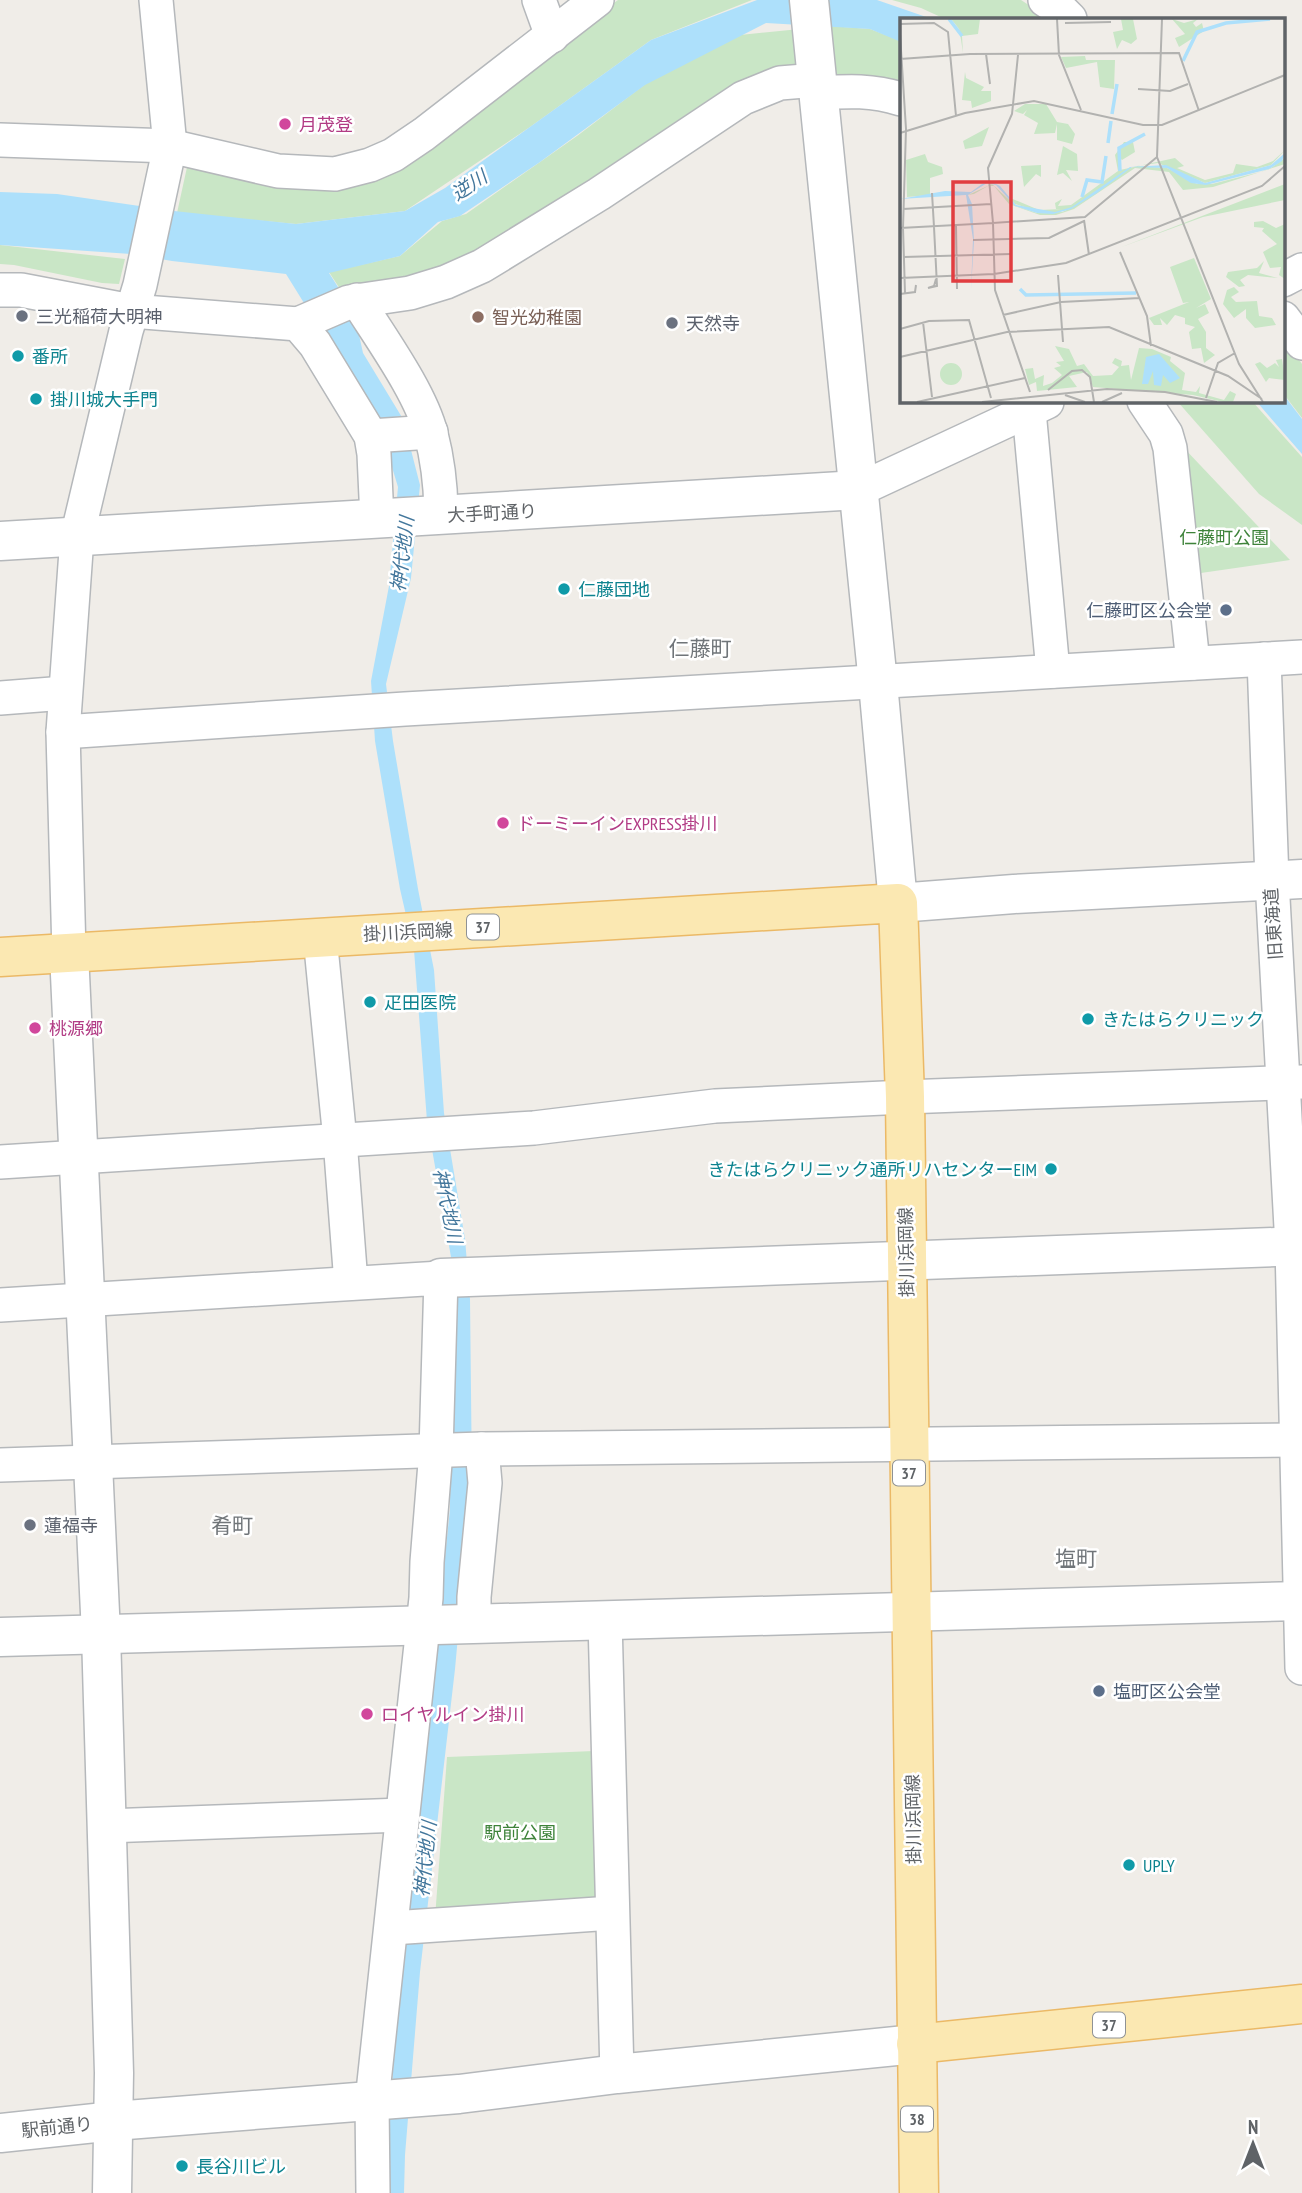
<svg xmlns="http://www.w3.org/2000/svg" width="1302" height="2193" viewBox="0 0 1302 2193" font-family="'PT Sans Narrow','Noto Sans JP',sans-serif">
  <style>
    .green { fill: #c9e6c6 }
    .water { fill: #ade0fb }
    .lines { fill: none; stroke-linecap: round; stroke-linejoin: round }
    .minor-casing { stroke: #b5b8bb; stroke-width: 36 }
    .tertiary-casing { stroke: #b5b8bb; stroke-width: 41 }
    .primary-casing { stroke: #ebb966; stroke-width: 41 }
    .minor { stroke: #fff; stroke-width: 33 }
    .tertiary { stroke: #fff; stroke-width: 38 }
    .primary { stroke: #fbe8b2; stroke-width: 38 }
    .hotel-dot { fill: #d1479c; stroke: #fff; stroke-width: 2.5 }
    .worship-dot { fill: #6b7280; stroke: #fff; stroke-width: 2.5 }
    .education-dot { fill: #8d6e63; stroke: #fff; stroke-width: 2.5 }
    .culture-dot { fill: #0f9aa8; stroke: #fff; stroke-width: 2.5 }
    .service-dot { fill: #5c6f8a; stroke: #fff; stroke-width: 2.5 }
    .labels { text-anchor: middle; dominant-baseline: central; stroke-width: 5; stroke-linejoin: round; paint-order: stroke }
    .shield { fill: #fff; stroke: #8f9295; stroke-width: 2 }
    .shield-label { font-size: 16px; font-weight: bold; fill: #5f6367 }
    .hotel-label { font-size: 18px; fill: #b23c85; stroke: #fff; text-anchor: start }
    .worship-label { font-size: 18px; fill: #5b616d; stroke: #fff; text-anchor: start }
    .education-label { font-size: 18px; fill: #785e54; stroke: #fff; text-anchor: start }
    .culture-label { font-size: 18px; fill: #0d838f; stroke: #fff; text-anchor: start }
    .street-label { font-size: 18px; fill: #5f6367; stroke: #fff }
    .park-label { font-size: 18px; fill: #3e833a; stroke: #fff }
    .service-label { font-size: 18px; fill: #4e5e75; stroke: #fff; text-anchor: end }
    .water-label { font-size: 19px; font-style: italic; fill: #43779c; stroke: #fff }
    .quarter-label { font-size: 21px; fill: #707579; stroke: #fff }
    .inset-river { fill: none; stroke: #ade0fb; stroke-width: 3.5 }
    .inset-road { fill: none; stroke: #b2b2b0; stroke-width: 2 }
    .view { fill: #e13d40; fill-opacity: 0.15; stroke: #e13d40; stroke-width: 3.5 }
    .inset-edge { fill: none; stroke: #5f6367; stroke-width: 3.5 }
  </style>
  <rect width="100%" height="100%" fill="#f0ede8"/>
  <g class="green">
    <polygon points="618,0 752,0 651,40 530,127 405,211 296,224 177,213 189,158 332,179 557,45"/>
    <polygon points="892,0 1021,0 1050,19 945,19 921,8"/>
    <polygon points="830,26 870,29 901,41 901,87 836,74 784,70 462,264 342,292 329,272 400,256 442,221 466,214 577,136 652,79 740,35"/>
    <polygon points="0,245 125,259 119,284 102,283 14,265 0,264"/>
    <polygon points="1283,337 1302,364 1302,418 1283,393"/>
    <polygon points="1177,401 1252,401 1302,457 1302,525 1259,494"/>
    <polygon points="1183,447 1290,560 1194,574"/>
    <polygon points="594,1751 599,1891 592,1903 435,1918 447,1757"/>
  </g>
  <g class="water">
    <polygon points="757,0 877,0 932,19 901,19 901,42 870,29 766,23 645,85 540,162 460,216 438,222 400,256 329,273 354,312 363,353 403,419 420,485 411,578 386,684 393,741 418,889 434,970 444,1113 465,1239 470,1299 472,1483 455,1669 420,1972 405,2155 404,2193 386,2193 386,2154 401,1977 450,1509 451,1257 427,1121 414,950 400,889 375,741 371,681 389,586 398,487 379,424 286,274 172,261 131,254 0,245 0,192 57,194 174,211 296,224 405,211 445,188 651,40"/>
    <polygon points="1283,394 1302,419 1302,454 1256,401 1283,401"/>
  </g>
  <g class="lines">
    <defs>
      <g id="minor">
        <polyline points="539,0 552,36"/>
        <polyline points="1045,0 1062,11 1070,19"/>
        <path d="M 819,93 C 849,91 872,90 901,99"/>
        <polyline points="0,140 170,146 278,171 335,174 370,165 393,155 424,134 597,0"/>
        <polyline points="1283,280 1302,270"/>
        <polyline points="0,290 21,290 131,311 298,324 315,344 371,436 374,454 377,519"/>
        <path d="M 357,300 C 380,337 421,393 431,434 C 438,461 441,489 441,516"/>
        <polyline points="1283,318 1302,343"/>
        <polyline points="298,324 349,302 410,293 446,282 482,266 599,194 743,98 780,83 817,80"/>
        <polyline points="1144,401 1166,434 1170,448 1193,663"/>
        <polyline points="1029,411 1053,671"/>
        <polyline points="371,436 431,432"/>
        <polyline points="858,490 1047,402"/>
        <polyline points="1264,659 1272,880 1292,1246 1302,1668"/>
        <polyline points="0,698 65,693"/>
        <polyline points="63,732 405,709 1302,657"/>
        <polyline points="320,937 340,1140 351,1283"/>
        <polyline points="69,953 63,732 77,537 126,331 140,285 170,146 156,0"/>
        <polyline points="0,1162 534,1128 715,1106 905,1097 1302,1082"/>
        <polyline points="0,1305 441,1278 436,1451 427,1562 426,1598 372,2101 373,2193"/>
        <polyline points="0,1465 482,1449 1296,1440"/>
        <polyline points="605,1620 617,2074"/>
        <polyline points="474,1624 474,1597 485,1483 482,1449"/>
        <polyline points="106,1826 402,1815"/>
        <polyline points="392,1928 612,1913"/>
      </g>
      <g id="tertiary">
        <polyline points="809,0 878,683 898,903 1014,894 1302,879"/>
        <polyline points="0,541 858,490"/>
        <polyline points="69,953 101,1634 114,2073 112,2193"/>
        <polyline points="441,1278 1302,1246"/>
        <polyline points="0,1637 1300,1601"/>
        <polyline points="0,2133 114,2121 459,2094 617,2074 916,2044"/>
      </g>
      <g id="primary">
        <polyline points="0,957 898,903 905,1097 919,2193"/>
        <polyline points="916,2044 1302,2004"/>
      </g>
    </defs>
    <use href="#minor" class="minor-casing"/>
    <use href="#tertiary" class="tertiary-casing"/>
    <use href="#primary" class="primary-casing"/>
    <use href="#minor" class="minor"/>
    <use href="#tertiary" class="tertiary"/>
    <use href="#primary" class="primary"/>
  </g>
  <g class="hotel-dot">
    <circle cx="285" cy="124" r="7"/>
    <circle cx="503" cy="823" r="7"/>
    <circle cx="35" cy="1028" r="7"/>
    <circle cx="367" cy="1714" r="7"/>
  </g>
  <g class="worship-dot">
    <circle cx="22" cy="316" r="7"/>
    <circle cx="672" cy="323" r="7"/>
    <circle cx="30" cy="1525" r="7"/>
  </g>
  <circle class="education-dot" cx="478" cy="317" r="7"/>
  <g class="culture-dot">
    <circle cx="18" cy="356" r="7"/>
    <circle cx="36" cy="399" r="7"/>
    <circle cx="564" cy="589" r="7"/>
    <circle cx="370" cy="1002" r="7"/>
    <circle cx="1088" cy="1019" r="7"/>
    <circle cx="1051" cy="1169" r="7"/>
    <circle cx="1129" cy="1865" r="7"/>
    <circle cx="182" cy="2166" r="7"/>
  </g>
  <g class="service-dot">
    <circle cx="1226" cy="610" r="7"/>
    <circle cx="1099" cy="1691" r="7"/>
  </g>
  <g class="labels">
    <g class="shield">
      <rect x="467" y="914.5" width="32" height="25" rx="5"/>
      <rect x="893" y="1460.5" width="32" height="25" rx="5"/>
      <rect x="1093" y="2012.5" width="32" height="25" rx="5"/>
      <rect x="901" y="2106.5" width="32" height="25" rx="5"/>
    </g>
    <g class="shield-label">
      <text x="483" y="927">37</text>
      <text x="909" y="1473">37</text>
      <text x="1109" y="2025">37</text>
      <text x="917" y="2119">38</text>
    </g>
    <g class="hotel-label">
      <text x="299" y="124">月茂登</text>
      <text x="517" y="823">ドーミーインEXPRESS掛川</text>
      <text x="49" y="1028">桃源郷</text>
      <text x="381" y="1714">ロイヤルイン掛川</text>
    </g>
    <g class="worship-label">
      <text x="36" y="316">三光稲荷大明神</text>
      <text x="686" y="323">天然寺</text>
      <text x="44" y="1525">蓮福寺</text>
    </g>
    <g class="education-label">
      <text x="492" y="317">智光幼稚園</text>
    </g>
    <g class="culture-label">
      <text x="32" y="356">番所</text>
      <text x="50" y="399">掛川城大手門</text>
      <text x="578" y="589">仁藤団地</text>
      <text x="384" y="1002">疋田医院</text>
      <text x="1102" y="1019">きたはらクリニック</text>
      <text x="1037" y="1169" text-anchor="end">きたはらクリニック通所リハセンターEIM</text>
      <text x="1143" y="1865">UPLY</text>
      <text x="196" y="2166">長谷川ビル</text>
    </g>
    <g class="street-label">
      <text transform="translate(492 513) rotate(-3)">大手町通り</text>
      <text transform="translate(1273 924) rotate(-94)">旧東海道</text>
      <text transform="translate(408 932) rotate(-3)">掛川浜岡線</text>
      <text transform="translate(906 1252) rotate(-91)">掛川浜岡線</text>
      <text transform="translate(913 1819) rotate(-91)">掛川浜岡線</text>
      <text transform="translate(57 2127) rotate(-6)">駅前通り</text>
    </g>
    <g class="park-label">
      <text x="1224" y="537">仁藤町公園</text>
      <text x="520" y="1832">駅前公園</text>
    </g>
    <g class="service-label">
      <text x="1212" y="610">仁藤町区公会堂</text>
      <text x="1113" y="1691" text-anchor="start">塩町区公会堂</text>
    </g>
    <g class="water-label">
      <text transform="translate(469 185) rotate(-33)">逆川</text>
      <text transform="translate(402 554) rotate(-83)">神代地川</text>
      <text transform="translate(448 1206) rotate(78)">神代地川</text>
      <text transform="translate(425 1859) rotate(-84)">神代地川</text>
    </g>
    <g class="quarter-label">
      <text x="700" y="648">仁藤町</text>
      <text x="232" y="1525">肴町</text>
      <text x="1076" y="1558">塩町</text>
    </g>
  </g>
  <g transform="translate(900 18)">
    <rect width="385" height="385" fill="#f0ede8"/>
    <path d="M 48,1 L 60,12 L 51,1 L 80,1 L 78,16 L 62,18 L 63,35 L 60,15 ZM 221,1 L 233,1 L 237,21 L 231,26 L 222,22 L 217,31 L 213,14 L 223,12 ZM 272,1 L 284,5 L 298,1 L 293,5 L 296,9 L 302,5 L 304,13 L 279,29 L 275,20 L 285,16 ZM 185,38 L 186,42 L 215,42 L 214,71 L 200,69 L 197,44 L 166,50 L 161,39 ZM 65,54 L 66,60 L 84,69 L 81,73 L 91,73 L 91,83 L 72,90 L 71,83 L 62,82 ZM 125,86 L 146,86 L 157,104 L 168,106 L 175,116 L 172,126 L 157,122 L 157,106 L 155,115 L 134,116 L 138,105 L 124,97 L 127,92 L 123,96 L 114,93 ZM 89,109 L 82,128 L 65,131 L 63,123 ZM 224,124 L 233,124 L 235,134 L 222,142 L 219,139 L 220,152 L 275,140 L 284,148 L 277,150 L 305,162 L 333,155 L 336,146 L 357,149 L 373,143 L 385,132 L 371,147 L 305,165 L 258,145 L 237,148 L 267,150 L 297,166 L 312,166 L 360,154 L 371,150 L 385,140 L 385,146 L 313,169 L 283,172 L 269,154 L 235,150 L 174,191 L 156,197 L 140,197 L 109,186 L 106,190 L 109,186 L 94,168 L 88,168 L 74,176 L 68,177 L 92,166 L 116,188 L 137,195 L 162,194 L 169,191 L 158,194 L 140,194 L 115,186 L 108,179 L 139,192 L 162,191 L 156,191 L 155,185 L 162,181 L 158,188 L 171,187 L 218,153 L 215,137 ZM 163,128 L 177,136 L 178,153 L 166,152 L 172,163 L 163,155 L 157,157 ZM 25,136 L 28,144 L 42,149 L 43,156 L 30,160 L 30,177 L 7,179 L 6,142 ZM 141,147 L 141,159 L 136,156 L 124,169 L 121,148 ZM 385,166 L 385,182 L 303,199 L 219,230 ZM 363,203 L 376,210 L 385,206 L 385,261 L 379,257 L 381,249 L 370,250 L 363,234 L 377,226 L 362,213 L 364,210 L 354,209 L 354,204 ZM 294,240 L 311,281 L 296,290 L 305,286 L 309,295 L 298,301 L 306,314 L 306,330 L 315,337 L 304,345 L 301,330 L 292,331 L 289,314 L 295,309 L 285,306 L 285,300 L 275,297 L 267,307 L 260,300 L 262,307 L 254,307 L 249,300 L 289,284 L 283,285 L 270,249 ZM 364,243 L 359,255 L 378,260 L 348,257 L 340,262 L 345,268 L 339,269 L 326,259 L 328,254 L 357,250 ZM 334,269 L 339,274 L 331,279 L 336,284 L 357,283 L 359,298 L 372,300 L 376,307 L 355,310 L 346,300 L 346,291 L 334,300 L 323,286 L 327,272 ZM 155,328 L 169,331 L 177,348 L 184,346 L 193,358 L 212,357 L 219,349 L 212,345 L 215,340 L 222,343 L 221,348 L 229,347 L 231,362 L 239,330 L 252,331 L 271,339 L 270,343 L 285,355 L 282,372 L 296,374 L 300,368 L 299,375 L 324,382 L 330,373 L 336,376 L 333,384 L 323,384 L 293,377 L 193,369 L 187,354 L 169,358 L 177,369 L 137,373 L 136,364 L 129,367 L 125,351 L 133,350 L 135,361 L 144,357 L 143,368 L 152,365 L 162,357 L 154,350 L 161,348 L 156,344 L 164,343 ZM 382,341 L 385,362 L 369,360 L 366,364 L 355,346 L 360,344 L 367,350 L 375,345 L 379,349 L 376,342 ZM40 356a11 11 0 1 1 22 0a11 11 0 1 1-22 0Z" fill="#c9e6c6"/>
    <path d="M 385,135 L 382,143 L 369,151 L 306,167 L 291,165 L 267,150 L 232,149 L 197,175 L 171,191 L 153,196 L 137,195 L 115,188 L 96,167 L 87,165 L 68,177 L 72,186 L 74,223 L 71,271 L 73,221 L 66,177 L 0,181 L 45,173 L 71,174 L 82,166 L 92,164 L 100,168 L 116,187 L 155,194 L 172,189 L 230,149 L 266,147 L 305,165 L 371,147 ZM 259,336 L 280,360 L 270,365 L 263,357 L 261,368 L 254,367 L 253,353 L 248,366 L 242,366 L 246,339 Z" fill="#ade0fb"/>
    <path class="inset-river" d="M 49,1 L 62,18M 283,43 L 297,14 L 326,5 L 370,1M 212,96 L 217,66M 208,125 L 211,103M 220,153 L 219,130 L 245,116M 182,179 L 187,162 L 202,164 L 206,138M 120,271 L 126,277 L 236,275"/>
    <path class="inset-road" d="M 157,1 L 159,37 L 181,92M 262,1 L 257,139 L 339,346 L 363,384M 165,5 L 211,4M 0,6 L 34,5 L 48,14 L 56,98M 0,16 L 6,111 L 3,210M 86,36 L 90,66M 118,37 L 112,96 L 88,150 L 93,205 L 185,199 L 257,139M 0,41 L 70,36 L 279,35 L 299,93M 238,71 L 270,73 L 288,66M 0,115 L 65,95 L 134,83 L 243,107 L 262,107 L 385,57M 32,175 L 34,209M 3,191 L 91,186M 184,202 L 189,237M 56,207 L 57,271M 34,209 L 37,268 L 28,270 L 34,268 L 36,261M 0,210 L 93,205 L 95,272 L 130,374M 3,210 L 5,275M 73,222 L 149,220 L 184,203M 220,234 L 247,298 L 251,328M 4,239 L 111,236M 94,256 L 166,245 L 362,168 L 385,148M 158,257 L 163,324M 0,260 L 94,256M 0,276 L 15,274 L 16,267M 103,297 L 161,284 L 240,280M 23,304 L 32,379M 0,311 L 29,303 L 69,302 L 91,380M 0,339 L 107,314 L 209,309 L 328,358 L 362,381M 148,372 L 172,353 L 182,352 L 190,359 L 194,384M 165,377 L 185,384M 306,380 L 318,345 L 335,335M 17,384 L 125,360M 82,384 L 207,371 L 265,374 L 317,384M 202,384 L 222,375"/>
    <path class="view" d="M 53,164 L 111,164 L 111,263 L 53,263 Z"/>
    <rect width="385" height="385" class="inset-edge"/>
  </g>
  <g transform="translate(1253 2144)" stroke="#ffffff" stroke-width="5" paint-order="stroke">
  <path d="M0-5L12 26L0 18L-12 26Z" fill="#5f6367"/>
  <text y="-10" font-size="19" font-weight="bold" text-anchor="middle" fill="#5f6367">N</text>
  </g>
</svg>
